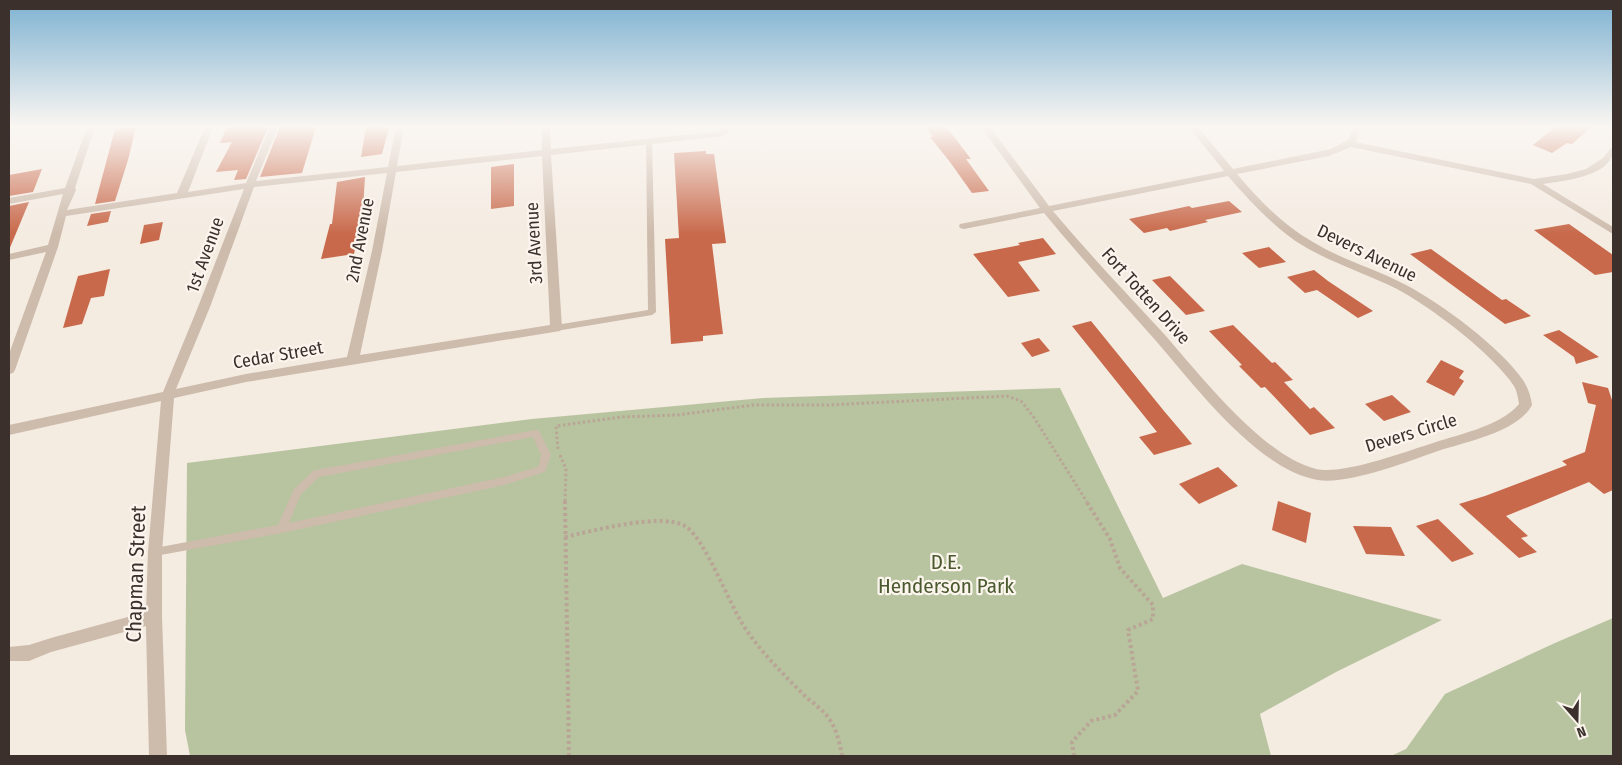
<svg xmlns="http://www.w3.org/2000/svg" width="1622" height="765" viewBox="0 0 1622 765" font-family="'Fira Sans Condensed',sans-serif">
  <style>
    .green { fill: #b8c4a0 }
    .building { fill: #c8694b }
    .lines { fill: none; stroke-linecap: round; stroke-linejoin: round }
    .path-far1 { stroke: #b9a596; stroke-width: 3; stroke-dasharray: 2.5 2.5; stroke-linecap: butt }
    .path { stroke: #b9a596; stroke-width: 4; stroke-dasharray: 3 3; stroke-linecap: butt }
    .lane { fill: #cdbbac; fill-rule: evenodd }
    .street { fill: #cdbbac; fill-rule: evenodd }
    .labels { text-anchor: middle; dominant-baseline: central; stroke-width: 4.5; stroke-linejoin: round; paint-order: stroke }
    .street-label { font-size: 18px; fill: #3b302b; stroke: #fbf5ee }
    .near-park-label { font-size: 21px; fill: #4a5a2e; stroke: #fbf5ee }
    .near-street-label { font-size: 21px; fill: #3b302b; stroke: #fbf5ee }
  </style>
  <rect width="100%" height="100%" fill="#f4ebe1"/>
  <g class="green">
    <polygon points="1060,388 1163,598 1242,564 1442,620 1336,672 1260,714 1271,756 190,756 185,730 187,463 532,419 763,398"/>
    <polygon points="1613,618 1613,756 1391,756 1406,749 1445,694 1555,643"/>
  </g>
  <g class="building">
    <polygon points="136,127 128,160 115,201 95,204 115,129"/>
    <polygon points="227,127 268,127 246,179 234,180 238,170 216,172 232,142 220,143"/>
    <polygon points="280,127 316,127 302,173 260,177"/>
    <polygon points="366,127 389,127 382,154 361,157"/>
    <polygon points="926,127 944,127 948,129 971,159 966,159 989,191 972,193 950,162 930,137 933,137"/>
    <polygon points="1555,127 1591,127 1572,144 1567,143 1552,153 1533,145"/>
    <polygon points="706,151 706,154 714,154 726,243 712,244 723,334 703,336 703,341 671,344 665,239 679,238 674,153"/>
    <polygon points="514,164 514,206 491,209 491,167"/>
    <polygon points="42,169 33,192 9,196 9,175"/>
    <polygon points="365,177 363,209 354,254 321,259 330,224 332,224 337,182"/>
    <polygon points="1229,201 1242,212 1205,220 1208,222 1170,231 1167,228 1144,233 1129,219 1189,206 1192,208"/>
    <polygon points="29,202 9,250 9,206"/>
    <polygon points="111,211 108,222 87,226 91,214"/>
    <polygon points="163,222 159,240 140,244 144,225"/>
    <polygon points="1569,224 1613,255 1613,272 1595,275 1534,230"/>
    <polygon points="1043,238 1056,254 1018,262 1040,291 1008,297 973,254 1020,245 1018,243"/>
    <polygon points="1269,247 1286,262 1259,268 1242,253"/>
    <polygon points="1431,249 1502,300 1506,299 1531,316 1505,324 1410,254"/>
    <polygon points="110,269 104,296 91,298 82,324 63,328 78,276"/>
    <polygon points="1314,270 1328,281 1373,311 1358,318 1317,290 1305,293 1287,277"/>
    <polygon points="1170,276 1205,311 1186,315 1152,280"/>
    <polygon points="1091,321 1164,411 1192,444 1154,455 1139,437 1157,432 1072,326"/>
    <polygon points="1233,325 1272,363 1275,362 1293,380 1284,382 1310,409 1314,407 1335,428 1310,435 1265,387 1261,388 1239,366 1242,365 1209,331"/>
    <polygon points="1559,330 1599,357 1576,364 1574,357 1543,335"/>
    <polygon points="1039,338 1050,351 1032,357 1021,343"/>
    <polygon points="1441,360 1464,371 1459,378 1464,381 1454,396 1426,382"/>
    <polygon points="1582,382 1608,388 1613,403 1613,490 1604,494 1589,482 1506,516 1528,536 1521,538 1537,552 1519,558 1459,504 1485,496 1567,465 1562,461 1585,452 1596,405 1588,403"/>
    <polygon points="1392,395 1411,412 1384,421 1365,404"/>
    <polygon points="1218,467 1238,486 1199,504 1179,484"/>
    <polygon points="1278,501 1311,513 1306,543 1272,530"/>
    <polygon points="1438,519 1474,554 1452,562 1416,526"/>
    <polygon points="1353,526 1391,527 1405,556 1366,554"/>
  </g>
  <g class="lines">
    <g class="path-far1">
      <polyline points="558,449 556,426 621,417 677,415 754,405 829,405 1007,396 1021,401 1033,416 1087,502"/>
      <polyline points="560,455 566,469 565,502"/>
    </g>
    <g class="path">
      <polyline points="565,501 569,756"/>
      <path d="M 565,537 C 592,531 661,512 685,526 C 705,538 730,606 745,628 C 761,652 782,673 803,694 C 811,702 823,709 830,720 C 837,731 840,744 842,756"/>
      <polyline points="1074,756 1072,742 1091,721 1115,715 1138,691 1128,630 1153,619 1153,605 1120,568 1110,539 1086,501"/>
    </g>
    <g class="lane">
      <polygon points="649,139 652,141 656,312 652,315 556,331 553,330 552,328 553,326 556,325 648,310 646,141"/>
      <path d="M 536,430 L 539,431 L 551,455 L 545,472 L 504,485 L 282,533 L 155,556 L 151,555 L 150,552 L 151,549 L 155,548 L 278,525 L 294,489 L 313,471 L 316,470 ZM 533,437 L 541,455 L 538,467 L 504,477 L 289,523 L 301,494 L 319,477 Z"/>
    </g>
    <g class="street">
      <path d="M 87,127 L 95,127 L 75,188 L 76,190 L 67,210 L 177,193 L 205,127 L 213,127 L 188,192 L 246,183 L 270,127 L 278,127 L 256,181 L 388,167 L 396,127 L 404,127 L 397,166 L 542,150 L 542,127 L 550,127 L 551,149 L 720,131 L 720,127 L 728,127 L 728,133 L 724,136 L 551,155 L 562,328 L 560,331 L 246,382 L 174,398 L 162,552 L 162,617 L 167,756 L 149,756 L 146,626 L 51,652 L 29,661 L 9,661 L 9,647 L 29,645 L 51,638 L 146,612 L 148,552 L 161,401 L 9,435 L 9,425 L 163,392 L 198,307 L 244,189 L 66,216 L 58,247 L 15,370 L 13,373 L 9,374 L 9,354 L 46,252 L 9,260 L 9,254 L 48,245 L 63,194 L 9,204 L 9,198 L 65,188 ZM 542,156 L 550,325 L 360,355 L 382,251 L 396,172 ZM 387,173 L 372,251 L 347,357 L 246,374 L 176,389 L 210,307 L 254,187 Z"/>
      <path d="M 981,127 L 990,127 L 1049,206 L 1224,171 L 1189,127 L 1198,127 L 1233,169 L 1331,149 L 1348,140 L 1354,127 L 1362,127 L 1355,142 L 1534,179 L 1567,174 L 1586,169 L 1603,158 L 1610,149 L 1613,148 C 1615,176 1564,181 1543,184 L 1613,227 L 1613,234 L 1531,184 L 1351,147 L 1329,156 L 1237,174 C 1259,200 1283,225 1313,242 C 1342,260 1376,269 1406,285 C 1442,304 1500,347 1523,380 C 1528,388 1531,396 1532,405 C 1517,433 1464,442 1435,452 C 1407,462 1347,485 1318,480 C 1258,470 1195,386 1157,342 C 1119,299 1080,257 1044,213 L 964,229 L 960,228 L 959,226 L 960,224 L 1040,208 ZM 1228,176 C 1248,199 1269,222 1294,240 C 1325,261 1363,272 1397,289 C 1431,307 1493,354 1514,386 C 1517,391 1518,398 1519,404 C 1500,427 1455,435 1427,445 C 1401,453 1343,475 1316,469 C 1264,457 1200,375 1165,335 C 1127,294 1089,254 1053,211 Z"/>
    </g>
  </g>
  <linearGradient id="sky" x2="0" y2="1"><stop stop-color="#7eb2d2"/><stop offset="0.54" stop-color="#faf6f2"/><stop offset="1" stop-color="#faf6f2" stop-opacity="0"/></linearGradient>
  <rect width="1622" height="234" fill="url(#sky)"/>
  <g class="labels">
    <g class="street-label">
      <text transform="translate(360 240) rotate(-79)">2nd Avenue</text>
      <text transform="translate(534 243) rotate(-93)">3rd Avenue</text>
      <text transform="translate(1367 253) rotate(26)">Devers Avenue</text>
      <text transform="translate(205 255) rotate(-70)">1st Avenue</text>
      <text transform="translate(1146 296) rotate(48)">Fort Totten Drive</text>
      <text transform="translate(278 355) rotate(-10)">Cedar Street</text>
      <text transform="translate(1411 433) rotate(-17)">Devers Circle</text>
    </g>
    <g class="near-park-label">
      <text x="946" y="562">D.E.<tspan x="946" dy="24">Henderson Park</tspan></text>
    </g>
    <g class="near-street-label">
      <text transform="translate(136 574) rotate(-88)">Chapman Street</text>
    </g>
  </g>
  <rect width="1622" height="765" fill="none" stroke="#3b302b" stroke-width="20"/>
  <g transform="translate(1577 720) rotate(160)" stroke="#fbf5ee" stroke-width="4" paint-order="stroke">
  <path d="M0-4L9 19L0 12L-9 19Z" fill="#3b302b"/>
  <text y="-8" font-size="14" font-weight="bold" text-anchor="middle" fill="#3b302b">N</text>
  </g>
</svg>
